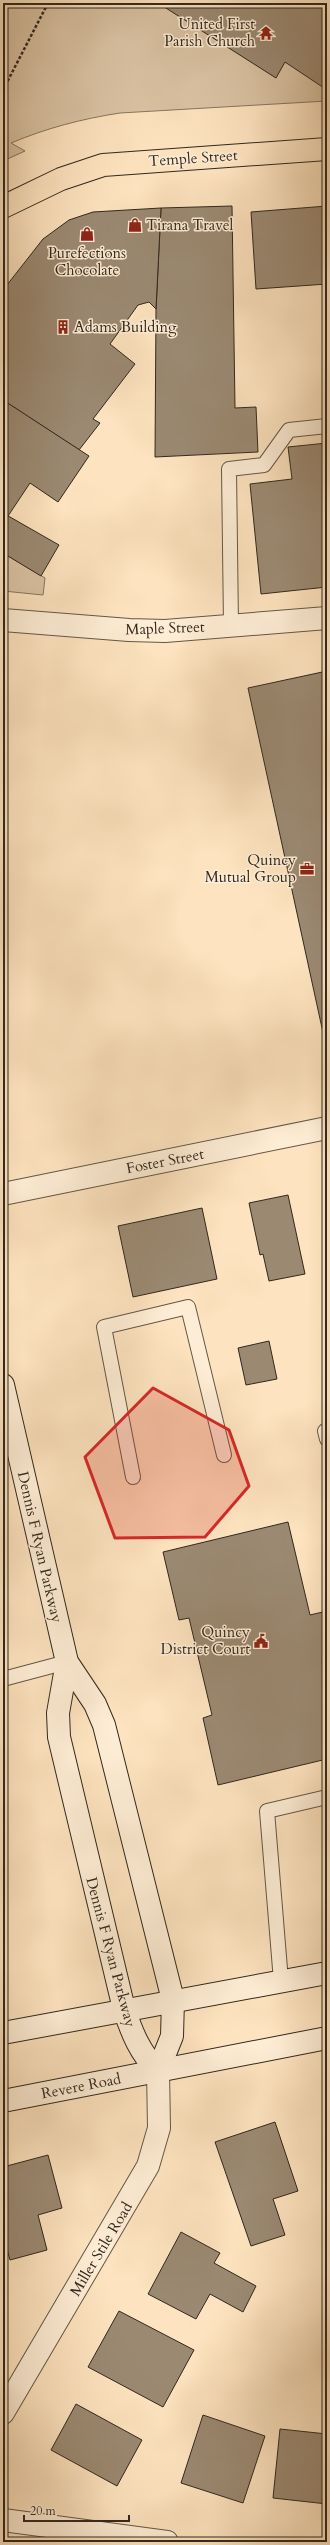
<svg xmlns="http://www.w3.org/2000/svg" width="330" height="2545" viewBox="0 0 330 2545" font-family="Cardo,serif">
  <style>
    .green { fill: #dac3a4; stroke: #867661 }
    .building { fill: #9b8972; stroke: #31281e }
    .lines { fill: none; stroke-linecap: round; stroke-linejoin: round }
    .lane-casing { stroke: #645746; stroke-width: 16 }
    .street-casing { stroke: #645746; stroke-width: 24 }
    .secondary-casing { stroke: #31281e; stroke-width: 24 }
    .primary-casing { stroke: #31281e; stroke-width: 24 }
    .path { stroke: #31281e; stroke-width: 2.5; stroke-dasharray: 3 2; stroke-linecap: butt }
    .lane { stroke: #feedd5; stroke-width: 14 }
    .street { stroke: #feedd5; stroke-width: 22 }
    .secondary { stroke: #feedd5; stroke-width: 22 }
    .primary { stroke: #fde3bf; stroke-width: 22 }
    .marked { fill: #d62828; fill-opacity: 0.2; stroke: #d62828; stroke-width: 3; stroke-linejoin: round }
    .labels { text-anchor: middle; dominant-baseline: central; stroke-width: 3; stroke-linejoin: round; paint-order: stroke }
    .poi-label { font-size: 15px; fill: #31281e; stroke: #feedd5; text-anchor: end }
    .street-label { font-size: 15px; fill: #31281e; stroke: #feedd5 }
  </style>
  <rect width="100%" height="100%" fill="#fde3bf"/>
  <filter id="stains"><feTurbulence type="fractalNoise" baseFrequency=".005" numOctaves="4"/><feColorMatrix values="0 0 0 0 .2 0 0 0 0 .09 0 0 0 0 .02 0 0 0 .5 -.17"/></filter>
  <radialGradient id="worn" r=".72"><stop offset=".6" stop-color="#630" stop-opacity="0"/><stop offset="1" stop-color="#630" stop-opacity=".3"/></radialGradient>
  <g class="green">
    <path d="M 3,3 L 327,3 L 327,101 L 120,113 C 81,119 47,128 11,143 L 25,151 L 3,161 Z"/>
    <polygon points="3,553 45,578 43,595 3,591"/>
  </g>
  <g class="building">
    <polygon points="158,3 327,3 327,90 285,62 276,78"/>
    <polygon points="232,206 235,408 256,407 258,452 155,457 156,309 161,208"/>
    <polygon points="327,206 327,284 256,289 251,212"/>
    <polygon points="161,208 156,309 149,302 138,305 110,344 135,364 93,419 100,423 79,450 3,400 3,290 43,239 69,220 93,212"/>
    <polygon points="3,400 89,456 58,502 30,483 8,516 3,513"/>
    <polygon points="327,443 327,587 261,594 250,484 292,479 288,447"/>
    <polygon points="3,513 59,545 41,576 3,553"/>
    <polygon points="327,671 327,1051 248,688"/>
    <polygon points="288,1195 305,1274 269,1281 263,1254 260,1255 249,1203"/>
    <polygon points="202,1208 217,1279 133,1297 118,1226"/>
    <polygon points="269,1341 277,1379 246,1385 238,1348"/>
    <polygon points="288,1522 310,1615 327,1611 327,1661 322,1662 327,1681 327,1759 218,1785 203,1718 212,1715 189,1618 179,1620 163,1552"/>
    <polygon points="275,2122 298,2191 273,2199 285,2235 251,2246 215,2142"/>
    <polygon points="48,2155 62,2208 38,2215 47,2250 10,2260 3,2234 3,2167"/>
    <polygon points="181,2232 220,2253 214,2263 256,2286 243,2312 210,2294 196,2319 148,2294"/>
    <polygon points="119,2311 194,2350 163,2407 88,2367"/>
    <polygon points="76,2404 142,2440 117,2486 51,2450"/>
    <polygon points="203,2415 265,2436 243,2503 181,2483"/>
    <polygon points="280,2429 327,2434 327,2504 273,2498"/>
  </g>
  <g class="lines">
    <defs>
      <g id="lane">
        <polyline points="231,625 229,469 264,465 289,430 327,426"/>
        <polyline points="325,1431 327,1439"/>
        <polyline points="133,1477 104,1327 188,1307 224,1455"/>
        <polyline points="3,1679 67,1662"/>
        <polyline points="281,1981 267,1811 327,1797"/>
      </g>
      <g id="street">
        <polyline points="3,620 129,630 165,631 327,618"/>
        <polyline points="3,1194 327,1128"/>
        <polyline points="3,2413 148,2166 159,2128 158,2071"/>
        <polyline points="3,2520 167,2542"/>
      </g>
      <g id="secondary">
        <polyline points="3,1385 67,1662 95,1704 104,1725 173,2000 172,2036 158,2071"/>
        <path d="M 67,1662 L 58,1713 L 59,1737 L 124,2009 C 132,2033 140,2053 158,2071"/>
        <polyline points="3,2033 327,1973"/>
        <polyline points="3,2101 327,2038"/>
      </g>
      <polyline id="primary" points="3,207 61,179 103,165 327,149"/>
    </defs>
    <use href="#lane" class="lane-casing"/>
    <use href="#street" class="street-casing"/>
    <use href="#secondary" class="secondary-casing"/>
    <use href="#primary" class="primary-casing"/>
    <polyline class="path" points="3,90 48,3"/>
    <use href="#lane" class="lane"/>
    <use href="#street" class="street"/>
    <use href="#secondary" class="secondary"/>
    <use href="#primary" class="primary"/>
  </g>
  <path class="marked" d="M 153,1388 L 229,1430 L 249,1486 L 205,1537 L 115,1538 L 85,1457 Z"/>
  <defs>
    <symbol id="temple-bare" viewBox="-9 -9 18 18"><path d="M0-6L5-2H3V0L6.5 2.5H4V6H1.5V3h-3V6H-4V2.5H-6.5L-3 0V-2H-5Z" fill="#8f2418" stroke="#feedd5" stroke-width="2.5" paint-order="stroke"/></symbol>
    <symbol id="shop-bare" viewBox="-9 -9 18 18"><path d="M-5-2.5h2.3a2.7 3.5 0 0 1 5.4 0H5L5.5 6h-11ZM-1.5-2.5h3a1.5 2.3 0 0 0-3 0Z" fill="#8f2418" stroke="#feedd5" stroke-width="2.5" paint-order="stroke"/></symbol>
    <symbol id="building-bare" viewBox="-9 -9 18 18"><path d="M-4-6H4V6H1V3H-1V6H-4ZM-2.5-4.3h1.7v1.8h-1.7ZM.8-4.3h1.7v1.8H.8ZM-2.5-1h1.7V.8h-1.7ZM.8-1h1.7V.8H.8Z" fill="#8f2418" stroke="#feedd5" stroke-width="2.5" paint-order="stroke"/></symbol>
    <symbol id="office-bare" viewBox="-9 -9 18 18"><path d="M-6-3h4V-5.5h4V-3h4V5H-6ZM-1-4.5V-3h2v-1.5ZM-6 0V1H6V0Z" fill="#8f2418" stroke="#feedd5" stroke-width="2.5" paint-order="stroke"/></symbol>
    <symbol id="civic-bare" viewBox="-9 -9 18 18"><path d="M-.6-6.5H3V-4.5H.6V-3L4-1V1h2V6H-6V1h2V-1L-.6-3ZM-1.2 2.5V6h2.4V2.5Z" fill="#8f2418" stroke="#feedd5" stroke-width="2.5" paint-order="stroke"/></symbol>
  </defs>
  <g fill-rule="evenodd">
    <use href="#temple-bare" x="256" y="23" width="20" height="20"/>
    <use href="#shop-bare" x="125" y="215" width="20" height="20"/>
    <use href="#shop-bare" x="77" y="224" width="20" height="20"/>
    <use href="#building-bare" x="53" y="317" width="20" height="20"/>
    <use href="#office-bare" x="297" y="859" width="20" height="20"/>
    <use href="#civic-bare" x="251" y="1631" width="20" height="20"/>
  </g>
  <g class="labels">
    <g class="poi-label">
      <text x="255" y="24">United First<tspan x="255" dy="17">Parish Church</tspan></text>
      <text x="146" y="225" text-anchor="start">Tirana Travel</text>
      <text x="87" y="253" text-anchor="middle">Purefections<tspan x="87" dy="17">Chocolate</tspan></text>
      <text x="74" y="327" text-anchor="start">Adams Building</text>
      <text x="296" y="860">Quincy<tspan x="296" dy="17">Mutual Group</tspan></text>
      <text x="250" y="1632">Quincy<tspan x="250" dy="17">District Court</tspan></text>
    </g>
    <g class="street-label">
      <text transform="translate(193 158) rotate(-4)">Temple Street</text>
      <text transform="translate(165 628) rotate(-2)">Maple Street</text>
      <text transform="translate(165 1161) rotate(-11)">Foster Street</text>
      <text transform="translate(40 1547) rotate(77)">Dennis F Ryan Parkway</text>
      <text transform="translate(111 1952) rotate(75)">Dennis F Ryan Parkway</text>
      <text transform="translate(81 2086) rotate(-11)">Revere Road</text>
      <text transform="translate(101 2249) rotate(-59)">Miller Stile Road</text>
    </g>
  </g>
  <rect width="330" height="2545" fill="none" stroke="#fde3bf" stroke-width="16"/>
  <rect x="4" y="4" width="322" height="2537" fill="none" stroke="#31281e" stroke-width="2"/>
  <rect x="8" y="8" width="314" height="2529" fill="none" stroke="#31281e"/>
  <path d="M24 2515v6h105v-6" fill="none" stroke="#31281e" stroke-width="2"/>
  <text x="30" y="2515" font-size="12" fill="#31281e" stroke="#feedd5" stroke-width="3" paint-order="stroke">20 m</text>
  <rect width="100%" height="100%" filter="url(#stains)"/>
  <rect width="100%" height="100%" fill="url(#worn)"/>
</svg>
